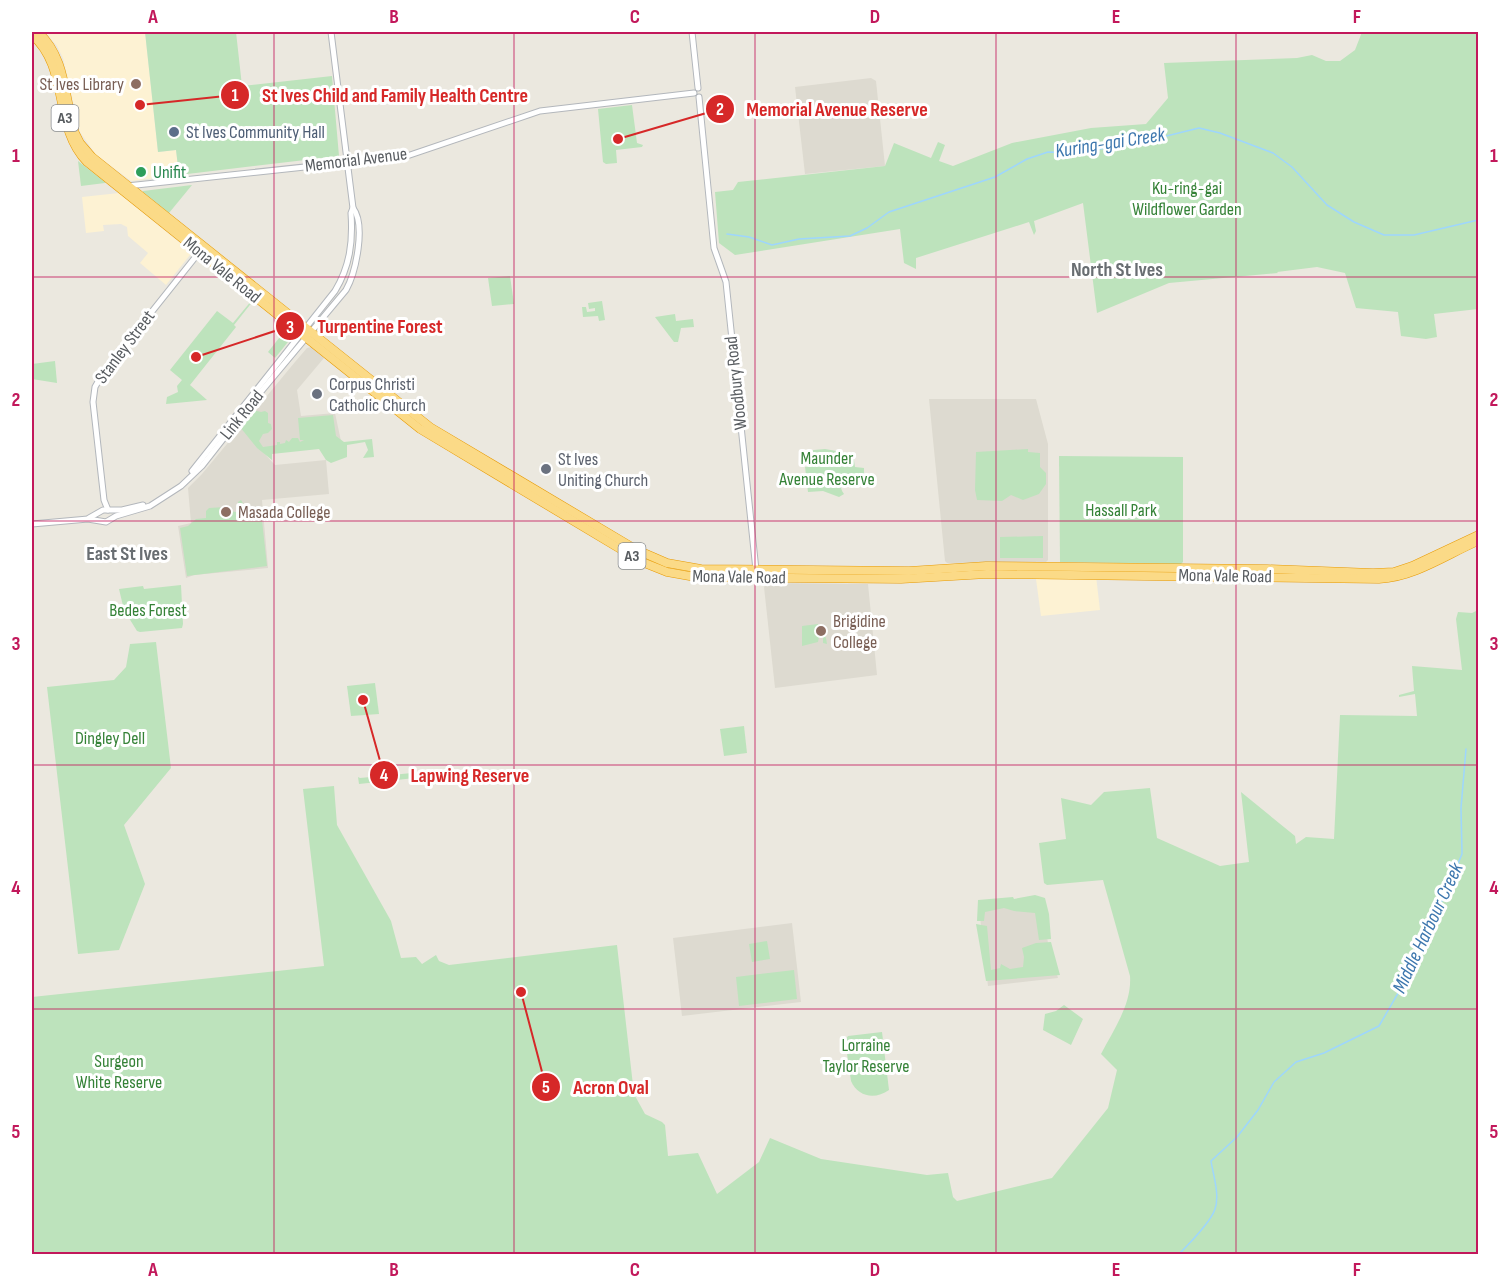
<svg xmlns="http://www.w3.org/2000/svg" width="1510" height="1286" viewBox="0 0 1510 1286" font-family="'Sofia Sans Condensed',sans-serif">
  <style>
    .commercial { fill: #fdf2d3 }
    .education { fill: #dddad0 }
    .green { fill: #bde3bc }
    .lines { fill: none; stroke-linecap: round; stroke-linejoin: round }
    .stream { stroke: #9ed6fd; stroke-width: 1.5 }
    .secondary-casing { stroke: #b3b7bc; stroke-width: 7 }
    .highway-casing { stroke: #e79a04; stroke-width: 9 }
    .secondary { stroke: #fff; stroke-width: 5 }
    .highway { stroke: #fbda87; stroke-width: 8 }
    .grid { fill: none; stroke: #c2185b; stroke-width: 1.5; stroke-opacity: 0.55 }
    .education-dot { fill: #8d6e63; stroke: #fff; stroke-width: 2 }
    .service-dot { fill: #5c6f8a; stroke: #fff; stroke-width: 2 }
    .leisure-dot { fill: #2e9e5b; stroke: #fff; stroke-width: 2 }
    .worship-dot { fill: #6b7280; stroke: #fff; stroke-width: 2 }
    .labels { text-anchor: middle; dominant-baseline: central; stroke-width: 6; stroke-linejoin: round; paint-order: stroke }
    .shield { fill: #fff; stroke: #8a8d90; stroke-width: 1.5 }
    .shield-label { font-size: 16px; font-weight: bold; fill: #585c60 }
    .education-label { font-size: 18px; fill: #785e54; stroke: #fff; text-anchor: start }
    .service-label { font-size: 18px; fill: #4e5e75; stroke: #fff; text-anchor: start }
    .street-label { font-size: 18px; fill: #585c60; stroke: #fff }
    .leisure-label { font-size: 18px; fill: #27864d; stroke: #fff; text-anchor: start }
    .park-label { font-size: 18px; fill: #358237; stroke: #fff }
    .worship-label { font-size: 18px; fill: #5b616d; stroke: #fff; text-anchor: start }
    .water-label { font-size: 20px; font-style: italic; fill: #3d77ae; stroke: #fff }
    .neighbourhood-label { font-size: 20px; font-weight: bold; fill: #696e72; stroke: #fff }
    .leader { fill: none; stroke: #d62828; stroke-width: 2 }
    .callout-dot { fill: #d62828; stroke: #fff; stroke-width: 2 }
    .mark-label { font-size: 18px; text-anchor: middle; font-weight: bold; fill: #fff }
    .callout-label { font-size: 20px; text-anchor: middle; font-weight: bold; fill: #d62828; stroke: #fff; stroke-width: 6; stroke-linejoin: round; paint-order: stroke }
    .neatline { fill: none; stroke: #c2185b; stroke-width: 2 }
    .grid-label { font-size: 20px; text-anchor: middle; font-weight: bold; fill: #c2185b }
  </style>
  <rect width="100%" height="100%" fill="#ebe8df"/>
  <g class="commercial">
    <polygon points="45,32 145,32 158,152 176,150 179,175 131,181 96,155 80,132 63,58 57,46"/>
    <polygon points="119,193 190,251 190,255 166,285 140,263 148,253 128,236 127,227 121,224 103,225 104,231 86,233 82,197"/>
    <polygon points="1096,576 1100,610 1041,616 1036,579"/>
  </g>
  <g class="education">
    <polygon points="871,78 876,81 885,166 805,174 795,87"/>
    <polygon points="311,347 324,358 297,390 301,416 335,413 341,441 261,450 275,465 326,460 329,494 262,500 268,568 194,575 186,578 178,526 191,523 188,488 202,474 295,362 307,348"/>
    <polygon points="929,399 1036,399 1048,444 1048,560 1046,562 947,563 945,561"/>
    <polygon points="767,583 868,584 877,675 775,688 764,587"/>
    <polygon points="1043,901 1048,944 1058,978 988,986 979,908"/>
    <polygon points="792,923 801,1002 682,1016 673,938"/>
  </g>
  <g class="green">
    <polygon points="145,32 236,32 242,86 332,76 339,156 179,175 176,150 158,152"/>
    <polygon points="1362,32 1478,32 1478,309 1434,314 1437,337 1426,339 1401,336 1398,312 1356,308 1345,273 1317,267 1277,272 1278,273 1169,283 1097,313 1083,203 1034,221 1036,231 1034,235 1029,222 916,258 916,269 904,263 900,229 735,255 719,243 715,192 733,190 738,182 885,166 894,143 931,158 938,142 945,145 939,161 953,166 1012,143 1091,128 1146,124 1168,98 1164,63 1297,58 1312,55 1326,61 1340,61 1355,50"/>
    <polygon points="632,105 637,143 643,145 642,147 616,150 617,163 606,164 603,162 598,109"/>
    <polygon points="78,161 105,182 105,183 81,186"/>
    <polygon points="192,185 169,213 143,192 143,191"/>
    <polygon points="510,276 514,304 492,306 488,278"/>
    <polygon points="252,300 253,301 234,325 236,327 190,385 207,400 166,404 167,397 178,392 177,386 182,380 170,370 217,311 233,323"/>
    <polygon points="602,301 605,320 599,321 598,316 583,317 582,307 586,307 587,312 595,311 595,308 589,309 588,303"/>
    <polygon points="675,314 676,321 693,319 694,327 681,328 678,342 674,342 655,317"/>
    <polygon points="287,328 292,332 292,337 275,358 268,352"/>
    <polygon points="55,361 57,383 32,379 32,364"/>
    <polygon points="253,410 261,412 265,411 268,413 268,423 271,424 272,429 268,433 263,434 259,441 263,447 277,445 277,442 280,442 280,444 285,443 286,440 289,442 292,438 298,438 300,442 304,440 300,440 298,418 333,415 336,436 344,442 372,439 374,457 363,458 368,450 365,442 347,445 347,457 331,463 326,460 319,449 272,454 272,460 257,448 240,427"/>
    <path d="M 825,449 L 853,454 L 855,467 L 864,468 L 864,474 L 845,474 C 840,481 839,487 844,494 L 839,497 L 823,491 L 808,492 L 805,467 L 807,467 L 803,451 Z"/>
    <polygon points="1028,449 1028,452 1040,453 1040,467 1046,473 1046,484 1039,494 1023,500 1011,495 1002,501 977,500 975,490 976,452"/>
    <polygon points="1059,456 1183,457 1183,562 1181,564 1060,562"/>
    <polygon points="241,500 249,513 261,511 267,566 187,576 180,528 188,526 196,519 206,518 206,511 209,508 225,507 229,511 236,512 239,510 238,502"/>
    <polygon points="1043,536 1043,558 1000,558 1000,537"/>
    <polygon points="181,585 183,624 182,628 140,632 137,631 124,610 119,589 143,586 144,589"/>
    <path d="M 1478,610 L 1478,1254 L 32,1254 L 32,997 L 324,966 L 303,789 L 334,786 L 337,825 L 391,921 L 401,958 L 416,957 L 422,964 L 436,955 L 439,961 L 449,965 L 617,945 L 634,1094 L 645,1114 L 662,1122 L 665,1125 L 668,1156 L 698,1153 L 717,1194 L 759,1162 L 770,1138 L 821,1159 L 927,1175 L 948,1173 L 953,1197 L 957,1201 L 1052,1178 L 1108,1108 L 1117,1070 L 1101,1054 C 1114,1029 1132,1004 1130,976 L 1103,880 L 1047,885 L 1044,883 L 1039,843 L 1066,839 L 1061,798 L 1091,805 L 1104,792 L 1150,788 L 1157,838 L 1220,866 L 1249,862 L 1241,792 L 1295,836 L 1296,844 L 1306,837 L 1334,839 L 1340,715 L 1417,716 L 1415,694 L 1399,697 L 1399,695 L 1414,691 L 1412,666 L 1462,670 L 1456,619 L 1458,612 L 1472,613 Z"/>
    <polygon points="818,624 826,638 827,644 823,643 823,637 819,637 818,642 802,646 802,626"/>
    <polygon points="156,642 171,768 124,825 145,884 119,950 78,954 47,687 114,680 126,667 130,644"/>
    <polygon points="375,683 379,714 351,716 347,686"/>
    <polygon points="744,726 747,753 724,756 720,729"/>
    <polygon points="414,771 415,778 359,784 358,777 360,778 412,773"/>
    <polygon points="1035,895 1045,898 1049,914 1051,939 1039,940 1035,913 1014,911 1004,908 985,912 984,921 977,921 978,900 1013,897 1014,899"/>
    <polygon points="976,924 987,926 991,970 1000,968 1001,964 1010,969 1023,967 1024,957 1022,948 1036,943 1051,942 1060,975 986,981"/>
    <polygon points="767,941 770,959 752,962 749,944"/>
    <polygon points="794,970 797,999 739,1006 736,977"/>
    <polygon points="1064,1005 1083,1019 1071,1045 1043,1030 1045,1014 1056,1011"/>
    <path d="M 882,1032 L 889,1090 C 875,1100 858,1097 851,1081 L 845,1040 L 848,1036 Z"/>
  </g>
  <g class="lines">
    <g class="stream">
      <polyline points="727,234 749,237 772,245 799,239 850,236 867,228 889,212 995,177 1027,159 1048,152 1071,153 1088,151 1142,142 1199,128 1220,133 1273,153 1292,167 1327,205 1354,222 1384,235 1414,235 1478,220"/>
      <path d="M 1179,1254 C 1189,1244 1211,1222 1215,1209 C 1220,1195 1213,1174 1211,1161 L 1237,1137 L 1258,1110 L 1274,1082 L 1296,1062 L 1324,1053 L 1379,1026 L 1415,964 L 1462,854 L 1461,808 L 1466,749"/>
    </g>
    <defs>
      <g id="secondary">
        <polyline points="692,32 698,88"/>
        <polyline points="699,97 714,248 726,282 756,570"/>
        <polyline points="127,186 407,156 540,111 694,93"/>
        <path d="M 192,471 L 335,291 C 350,266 353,242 351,213 L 353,208"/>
        <polyline points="108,510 104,500 93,402 95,387 103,373 201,250"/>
        <polyline points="89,518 103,510 122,510 143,505"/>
        <path d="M 32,524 L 88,519 L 106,522 L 116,516 L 150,506 L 181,486 L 202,466 L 249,406 L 346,290 C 356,272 366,225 353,208 L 331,32"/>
      </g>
      <g id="highway">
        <path d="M 38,32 C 67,58 64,98 75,133 L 80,143 L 92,157 L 430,427 L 637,550 L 667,563 L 701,569 L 909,571 L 986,566 L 1267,569 L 1373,573 L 1394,572 L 1412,566 L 1478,535"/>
        <path d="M 32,35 C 70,68 52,126 87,162 L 420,429 L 642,562 L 667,572 L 695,577 L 901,579 L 987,574 L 1379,579 C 1415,577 1446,555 1478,541"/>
      </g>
    </defs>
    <use href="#secondary" class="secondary-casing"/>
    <use href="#highway" class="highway-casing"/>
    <use href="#secondary" class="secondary"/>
    <use href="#highway" class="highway"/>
  </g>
  <path class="grid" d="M 274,32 L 274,1254M 514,32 L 514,1254M 755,32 L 755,1254M 996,32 L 996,1254M 1236,32 L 1236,1254M 32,277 L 1478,277M 32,521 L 1478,521M 32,765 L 1478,765M 32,1009 L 1478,1009"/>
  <g class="education-dot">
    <circle cx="136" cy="84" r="6"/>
    <circle cx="226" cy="512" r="6"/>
    <circle cx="821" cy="631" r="6"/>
  </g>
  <circle class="service-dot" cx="174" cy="132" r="6"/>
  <circle class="leisure-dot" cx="141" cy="172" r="6"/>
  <g class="worship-dot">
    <circle cx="317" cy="394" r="6"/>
    <circle cx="546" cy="469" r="6"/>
  </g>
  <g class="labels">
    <g class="shield">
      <rect x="51.5" y="105" width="27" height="26" rx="4.5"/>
      <rect x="618.5" y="543" width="27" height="26" rx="4.5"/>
    </g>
    <g class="shield-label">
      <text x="65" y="118">A3</text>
      <text x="632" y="556">A3</text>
    </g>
    <g class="education-label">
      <text x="124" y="84" text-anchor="end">St Ives Library</text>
      <text x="238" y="512">Masada College</text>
      <text x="833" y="621">Brigidine<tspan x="833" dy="21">College</tspan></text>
    </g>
    <g class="service-label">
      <text x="186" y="132">St Ives Community Hall</text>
    </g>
    <g class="street-label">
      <text transform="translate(356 160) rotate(-7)">Memorial Avenue</text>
      <text transform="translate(222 270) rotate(39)">Mona Vale Road</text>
      <text transform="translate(125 347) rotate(-53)">Stanley Street</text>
      <text transform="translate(736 383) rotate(-96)">Woodbury Road</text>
      <text transform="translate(242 415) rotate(-51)">Link Road</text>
      <text transform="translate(1225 576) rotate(1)">Mona Vale Road</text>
      <text transform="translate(739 577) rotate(1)">Mona Vale Road</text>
    </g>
    <g class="leisure-label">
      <text x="153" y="172">Unifit</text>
    </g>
    <g class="park-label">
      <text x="1187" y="188">Ku-ring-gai<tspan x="1187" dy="21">Wildflower Garden</tspan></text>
      <text x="827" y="458">Maunder<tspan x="827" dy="21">Avenue Reserve</tspan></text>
      <text x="1121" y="510">Hassall Park</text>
      <text x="148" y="610">Bedes Forest</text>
      <text x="110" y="738">Dingley Dell</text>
      <text x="866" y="1045">Lorraine<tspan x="866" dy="21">Taylor Reserve</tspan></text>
      <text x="119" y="1061">Surgeon<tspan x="119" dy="21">White Reserve</tspan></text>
    </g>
    <g class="worship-label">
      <text x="329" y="384">Corpus Christi<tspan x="329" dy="21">Catholic Church</tspan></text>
      <text x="558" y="459">St Ives<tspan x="558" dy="21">Uniting Church</tspan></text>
    </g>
    <g class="water-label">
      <text transform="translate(1110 143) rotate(-9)">Kuring-gai Creek</text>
      <text transform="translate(1428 928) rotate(-65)">Middle Harbour Creek</text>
    </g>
    <g class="neighbourhood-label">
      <text x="1117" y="270">North St Ives</text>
      <text x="127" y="554">East St Ives</text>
    </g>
  </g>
  <path class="leader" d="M140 105L235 95M618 139L720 109M196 357L290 326M363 700L384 775M521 992L546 1087"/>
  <g class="callout-dot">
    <circle cx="140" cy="105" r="6"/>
    <circle cx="618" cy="139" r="6"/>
    <circle cx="196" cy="357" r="6"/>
    <circle cx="363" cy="700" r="6"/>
    <circle cx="521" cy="992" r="6"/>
    <circle cx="235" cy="95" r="15"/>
    <circle cx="720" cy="109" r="15"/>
    <circle cx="290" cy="326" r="15"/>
    <circle cx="384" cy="775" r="15"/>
    <circle cx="546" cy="1087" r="15"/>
  </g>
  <g class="mark-label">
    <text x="235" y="101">1</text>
    <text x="720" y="115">2</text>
    <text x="290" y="333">3</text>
    <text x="384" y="781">4</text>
    <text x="546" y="1093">5</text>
  </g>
  <g class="callout-label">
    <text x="395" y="102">St Ives Child and Family Health Centre</text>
    <text x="837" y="116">Memorial Avenue Reserve</text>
    <text x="380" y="333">Turpentine Forest</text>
    <text x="470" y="782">Lapwing Reserve</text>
    <text x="611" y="1094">Acron Oval</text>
  </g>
  <rect width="1510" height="1286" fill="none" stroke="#ffffff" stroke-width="66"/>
  <rect x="33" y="33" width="1444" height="1220" class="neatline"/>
  <g class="grid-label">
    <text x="153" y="23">A</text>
    <text x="394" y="23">B</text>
    <text x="635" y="23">C</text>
    <text x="875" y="23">D</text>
    <text x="1116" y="23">E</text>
    <text x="1357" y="23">F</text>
    <text x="16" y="162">1</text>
    <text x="1494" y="162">1</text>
    <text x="16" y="406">2</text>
    <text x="1494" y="406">2</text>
    <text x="16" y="650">3</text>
    <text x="1494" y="650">3</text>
    <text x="16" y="894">4</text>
    <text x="1494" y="894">4</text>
    <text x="16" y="1138">5</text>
    <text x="1494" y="1138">5</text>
    <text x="153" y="1276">A</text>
    <text x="394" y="1276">B</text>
    <text x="635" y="1276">C</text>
    <text x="875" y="1276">D</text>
    <text x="1116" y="1276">E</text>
    <text x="1357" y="1276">F</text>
  </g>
</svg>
